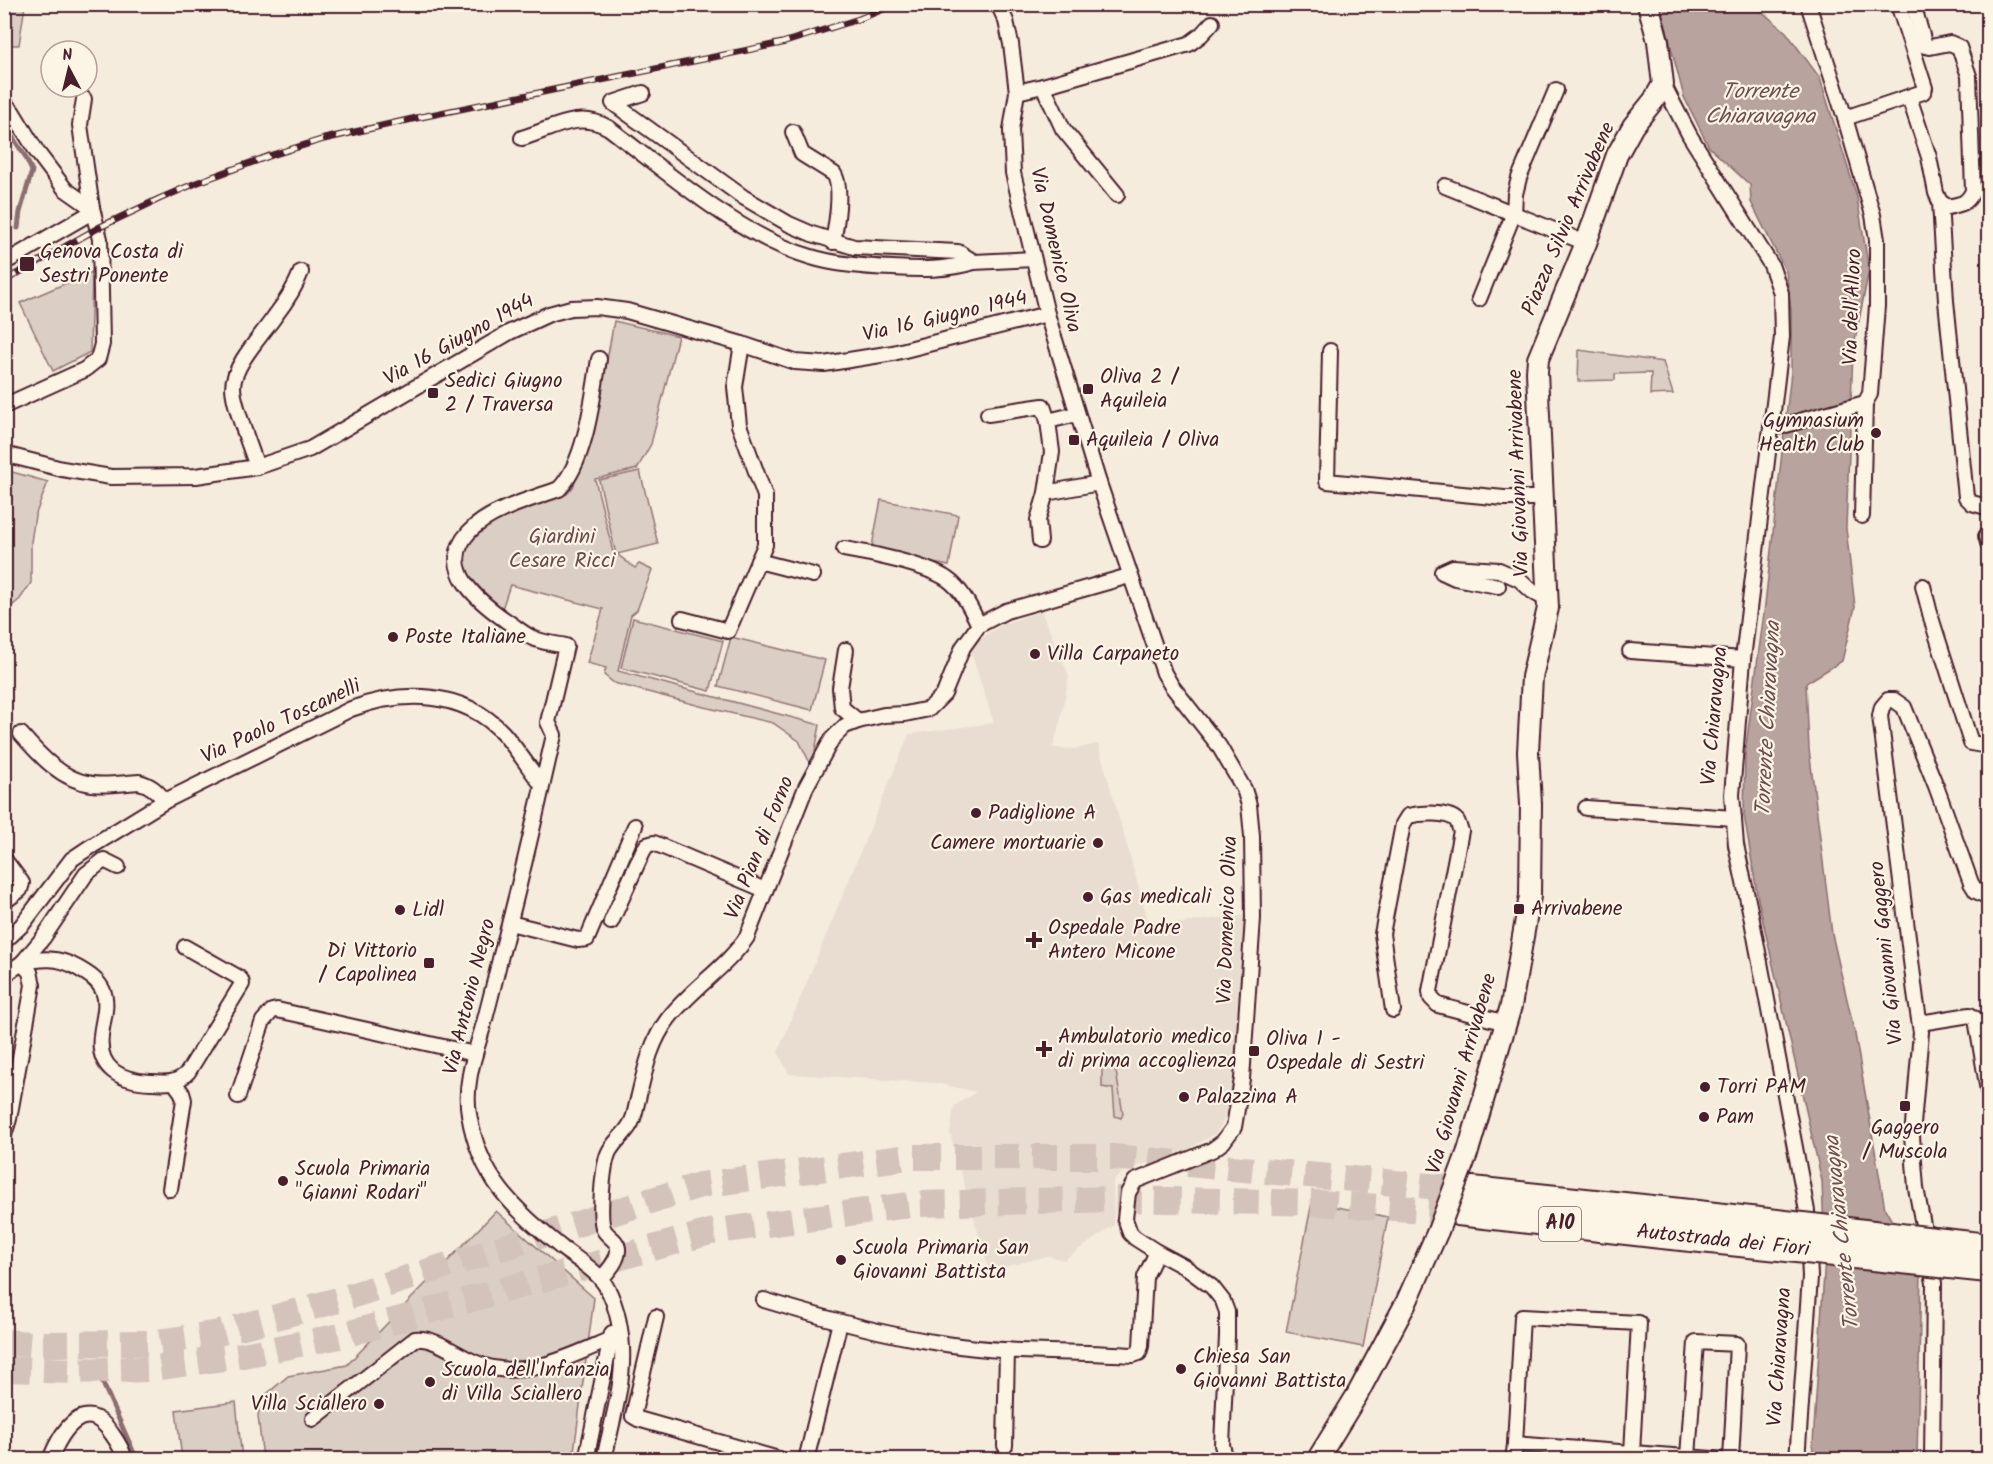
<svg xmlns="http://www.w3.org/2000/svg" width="1993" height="1464" viewBox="0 0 1993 1464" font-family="Kalam,sans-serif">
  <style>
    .built { fill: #e8ddd0 }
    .green { fill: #dbcec4; stroke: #927678; stroke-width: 1.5 }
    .water { fill: #b8a39e; stroke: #8c6e70; stroke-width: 1.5 }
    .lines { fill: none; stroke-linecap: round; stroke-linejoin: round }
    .stream { stroke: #8c6e70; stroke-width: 5 }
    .highway-tunnel { stroke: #d3c3ba; stroke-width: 26; stroke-dasharray: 26 13; stroke-linecap: butt }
    .street-casing { stroke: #4a1f2b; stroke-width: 18 }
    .secondary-casing { stroke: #4a1f2b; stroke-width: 24 }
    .highway-casing { stroke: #4a1f2b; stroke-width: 30 }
    .street { stroke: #fcf5e5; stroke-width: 14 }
    .secondary { stroke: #fcf5e5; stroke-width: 20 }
    .highway { stroke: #fcf5e5; stroke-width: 26 }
    .rail-casing { stroke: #4a1f2b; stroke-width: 7 }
    .rail { stroke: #fcf5e5; stroke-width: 4.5; stroke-dasharray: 14; stroke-linecap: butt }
    .secondary-bridge-casing { stroke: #4a1f2b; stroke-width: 24; stroke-linecap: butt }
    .highway-bridge-casing { stroke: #4a1f2b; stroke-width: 30; stroke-linecap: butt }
    .secondary-bridge { stroke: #fcf5e5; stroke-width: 20 }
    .highway-bridge { stroke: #fcf5e5; stroke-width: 26 }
    .poi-dot { fill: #4a1f2b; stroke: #fcf5e5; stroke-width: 2 }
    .labels { text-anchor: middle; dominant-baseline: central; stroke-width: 4.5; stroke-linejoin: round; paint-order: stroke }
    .shield { fill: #fcf5e5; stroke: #7f5f63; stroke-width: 1.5 }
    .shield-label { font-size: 20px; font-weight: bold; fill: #4a1f2b }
    .street-label { font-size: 21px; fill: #4a1f2b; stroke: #fcf5e5 }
    .poi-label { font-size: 21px; fill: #4a1f2b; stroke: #fcf5e5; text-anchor: start }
    .park-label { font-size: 21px; fill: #6e4b51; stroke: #fcf5e5 }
    .water-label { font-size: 22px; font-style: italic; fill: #704d53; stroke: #fcf5e5 }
  </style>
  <rect width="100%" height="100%" fill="#f5ecde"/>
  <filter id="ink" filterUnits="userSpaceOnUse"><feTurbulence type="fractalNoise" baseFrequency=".0167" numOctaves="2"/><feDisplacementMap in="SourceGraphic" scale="12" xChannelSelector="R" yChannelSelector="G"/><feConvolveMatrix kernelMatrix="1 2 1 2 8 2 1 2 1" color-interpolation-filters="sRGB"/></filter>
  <g filter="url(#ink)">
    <polygon class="built" points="1041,611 1069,676 1060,722 1053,748 1073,749 1098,744 1150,927 1246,915 1231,1096 1228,1115 1215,1134 1187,1150 1124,1171 1113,1181 1114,1225 1064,1260 1048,1256 989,1271 950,1134 954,1106 976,1092 936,1083 789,1074 778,1052 909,734 994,723 969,646 1003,624"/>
    <g class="green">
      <polygon points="5,4 25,5 19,45 5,45"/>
      <polygon points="92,272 90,352 53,371 20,303"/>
      <path d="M 614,321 L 678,336 L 651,444 L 637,469 L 595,479 L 613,552 L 616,554 L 599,480 L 640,471 L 658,544 L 617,554 L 635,568 L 639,564 L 652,570 L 637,610 L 631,615 L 618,671 L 820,725 L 812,767 L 799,741 L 773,723 L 704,707 L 614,683 L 604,675 L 606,668 L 587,663 L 603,609 L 510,585 L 502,609 C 493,599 472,583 467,572 C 450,526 538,505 567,494 L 573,487 L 594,433 Z"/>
      <polygon points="1579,350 1663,362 1673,394 1650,395 1651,373 1615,374 1615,380 1578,381"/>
      <polygon points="5,470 48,482 35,516 31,542 31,583 20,599 5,612"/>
      <polygon points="881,500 958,515 949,566 871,551"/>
      <polygon points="633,618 723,641 710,691 621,668"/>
      <polygon points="731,637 825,660 812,710 718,686"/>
      <polygon points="1112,1066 1116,1072 1123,1114 1121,1118 1115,1116 1113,1089 1102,1087 1102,1067"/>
      <polygon points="1312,1202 1388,1217 1363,1347 1286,1332"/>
      <polygon points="496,1211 594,1298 573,1459 263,1459 258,1416 261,1399 288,1376 347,1365"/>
      <polygon points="236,1402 242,1459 182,1459 176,1410"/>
    </g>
    <polygon class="water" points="1660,5 1754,5 1786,32 1820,78 1857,197 1869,270 1853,351 1846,528 1855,607 1842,661 1806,683 1809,749 1832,934 1855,1034 1885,1209 1921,1271 1917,1459 1812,1459 1825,1258 1822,1181 1758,899 1744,815 1745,753 1764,613 1791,372 1791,311 1786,272 1751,202 1750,185 1709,147 1684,97"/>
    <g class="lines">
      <g class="stream">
        <polyline points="4,124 25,156 32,171 20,212 18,228"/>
        <polyline points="101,1379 137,1460"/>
      </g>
      <g class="highway-tunnel">
        <polyline points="4,1342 30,1344 149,1343 215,1334 338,1300 700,1185 909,1157 1112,1157 1472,1190"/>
        <polyline points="4,1369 75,1371 148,1369 243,1355 340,1336 710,1232 917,1204 1114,1199 1318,1203 1458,1212"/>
      </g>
      <defs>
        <g id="street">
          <polyline points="998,4 1006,21 1011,44 1017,92 1011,130 1013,173 1047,314 1099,483 1164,673 1171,685 1219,746 1244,789 1249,805 1252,836 1253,918 1242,1079 1234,1127 1223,1142 1212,1150 1135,1181 1128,1193 1125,1219 1130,1233 1135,1238 1157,1252 1185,1267 1212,1287 1223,1301 1227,1312 1227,1336 1222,1445 1226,1460"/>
          <path d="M 1913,4 L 1925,46 L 1930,47 L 1950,43 L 1959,47 L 1969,76 L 1973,191 C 1967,204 1961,204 1948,207 L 1940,202"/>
          <polyline points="1663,84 1690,136 1771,265 1781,293 1782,337 1743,659 1732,795 1736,845 1751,915 1807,1211 1810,1277 1797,1460"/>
          <polyline points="1043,86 1189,44 1201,35 1212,23"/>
          <polyline points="1017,92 1043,86 1063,129 1117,195"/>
          <polyline points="643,93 613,103 743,197 789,224 812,234 854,247 958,252 974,262 1033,259"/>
          <polyline points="1909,97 1929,157 1936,193 1940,202 1946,301 1966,497 1972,503 1986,507"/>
          <polyline points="4,103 12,111 37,152 65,189 92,208"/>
          <polyline points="1845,118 1923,92 1925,88 1898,4"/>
          <path d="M 793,132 L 802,154 L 834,174 C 843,188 836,226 833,242"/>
          <path d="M 522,138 C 553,129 578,110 609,128 C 668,173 739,236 811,257 C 837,265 866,267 893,268 C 921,270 946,270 974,262"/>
          <polyline points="1445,186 1586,243"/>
          <polyline points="4,263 87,215 92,208"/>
          <polyline points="1479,299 1514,213 1515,194 1519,178 1556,90"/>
          <polyline points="1330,351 1327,481 1504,498 1542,498"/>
          <path d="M 599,359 C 593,396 586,462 559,489 C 532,499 489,510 469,532 C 436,568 479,602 508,622 C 516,627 526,636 535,639 C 545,643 556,644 566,646 L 548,722 L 554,735 C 537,808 521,882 501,955 C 495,980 489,1005 482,1030 C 474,1057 464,1085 469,1114 C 479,1178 514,1209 562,1248 C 575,1258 591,1267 601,1279 C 615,1296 621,1326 622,1348 C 624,1385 611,1424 604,1460"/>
          <polyline points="4,406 84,370 98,359 102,344 100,239 92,208 80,125 84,99"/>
          <polyline points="988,414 1043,406 1048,421"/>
          <polyline points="1077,414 1048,421 1052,452 1046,493 1099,483"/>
          <polyline points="1771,428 1782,426 1865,403 1870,394 1873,357 1877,306 1877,240 1873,215 1845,118 1808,4"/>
          <polyline points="4,454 62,469 111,477 196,476 257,467 310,449 510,332 549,314 571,308 597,307 627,311 742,344 795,362 824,364 893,353 1047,314"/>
          <path d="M 257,467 C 251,448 233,405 233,387 C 233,365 263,334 275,316 C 285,303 295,288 301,272"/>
          <polyline points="1862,516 1865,403"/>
          <polyline points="1986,536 1988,543"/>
          <polyline points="1040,541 1038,520 1046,493"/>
          <path d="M 844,549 C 869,553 927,565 947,579 C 962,589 971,609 979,625"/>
          <polyline points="758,561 813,575"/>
          <polyline points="1498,586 1455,578 1442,572 1453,567 1499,570 1519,579 1532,591 1547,600"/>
          <polyline points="1923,586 1932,621 1971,743 1982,745 1988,743"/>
          <polyline points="682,619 728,631 765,545 765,496 739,425 735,387 742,344"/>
          <polyline points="846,650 840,688 842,708 858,721"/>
          <polyline points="1630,651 1743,659"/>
          <path d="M 21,734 C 39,755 63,781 92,784 C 107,786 123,783 139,782 C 151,785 157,791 165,801"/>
          <polyline points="1586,808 1734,818"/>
          <polyline points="4,859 22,883 20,890 4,902"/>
          <polyline points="611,922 643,851 647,845 654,843 765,890"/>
          <polyline points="510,923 578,940 587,939 635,826"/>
          <path d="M 4,942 L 22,925 L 72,859 L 87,849 L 165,801 L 351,709 C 402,690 463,690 503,733 C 517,749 529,768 542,785"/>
          <path d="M 22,963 C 42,958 58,957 76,967 C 86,973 98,979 103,991 C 109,1005 102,1022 101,1036 C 97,1070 122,1081 151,1082 C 166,1083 177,1084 188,1072 L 242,984 L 241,980 L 238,977 L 185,947"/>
          <polyline points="22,963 43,938 86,874 104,860 118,867"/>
          <polyline points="4,975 22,963 30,972 33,985 9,1119 4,1135"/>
          <path d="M 1393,1010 L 1382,934 L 1403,824 L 1408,816 C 1420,813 1449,811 1457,821 C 1459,824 1459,828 1461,831 L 1430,991 L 1431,998 L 1438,1005 L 1506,1023"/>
          <polyline points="1920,1023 1970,1015 1976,1019 1988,1091"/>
          <polyline points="238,1096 263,1021 272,1011 277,1010 309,1017 475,1054"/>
          <polyline points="170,1189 184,1100 182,1093 174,1082"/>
          <path d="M 601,1279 C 608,1271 619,1260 618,1248 C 617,1240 608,1237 604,1230 C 598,1218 603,1167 608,1154 C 613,1141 627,1134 632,1121 C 635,1115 636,1106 638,1099 C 645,1070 650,1043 668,1019 C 691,989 727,967 747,937 L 806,787 L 832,739 L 845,726 L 858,721 L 884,715 L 905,714 L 929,709 L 944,694 L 963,647 L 979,625 L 1006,611 L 1129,576"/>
          <path d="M 764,1300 C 824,1318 884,1335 946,1344 C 1008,1354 1070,1351 1133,1355 L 1139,1353 L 1141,1346 L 1145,1277 L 1157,1252"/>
          <polyline points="656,1317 633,1416 638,1419 782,1460"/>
          <path d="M 313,1419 L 415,1339 C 435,1337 455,1354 474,1362 C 521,1383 568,1357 611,1339"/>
          <polyline points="1515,1444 1522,1317 1639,1323 1632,1453"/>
          <polyline points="1005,1446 1007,1350"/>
          <polyline points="1688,1457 1696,1342 1737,1344 1731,1460"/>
          <path d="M 50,1460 C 61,1431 85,1394 112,1434 C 117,1441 123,1451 125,1460"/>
          <polyline points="586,1460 612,1333"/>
          <polyline points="806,1460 840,1322"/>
          <polyline points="1513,1460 1515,1444 1726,1460"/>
          <polyline points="1932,1460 1934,1283 1916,1188 1912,1136 1921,1032 1916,1000 1880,716 1882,707 1888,700 1894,700 1904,707 1936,786 1971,883 1976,891 1988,897"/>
        </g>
        <g id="secondary">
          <polyline points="1468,1151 1511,1006 1530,896 1531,804 1528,752 1532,677 1548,608 1537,372 1538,359 1586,243 1617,155 1633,126 1654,100 1663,84 1658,41 1648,4"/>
          <polyline points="1317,1460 1357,1395 1406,1303 1438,1231"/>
        </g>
        <g id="highway">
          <polyline points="1472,1190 1662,1210"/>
          <polyline points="1458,1212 1662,1235"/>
        </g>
      </defs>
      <use href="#street" class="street-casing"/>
      <use href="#secondary" class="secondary-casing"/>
      <use href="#highway" class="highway-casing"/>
      <use href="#street" class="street"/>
      <use href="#secondary" class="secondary"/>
      <use href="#highway" class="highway"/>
      <defs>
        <polyline id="rail" points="4,281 98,228 159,199 196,183 272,155 324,139 421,117 782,43 859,19 896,4"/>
      </defs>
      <use href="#rail" class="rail-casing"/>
      <use href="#rail" class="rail"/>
      <defs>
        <polyline id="secondary-bridge" points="1438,1231 1468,1151"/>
        <g id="highway-bridge">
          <polyline points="1662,1210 1988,1247"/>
          <polyline points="1662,1235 1988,1269"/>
        </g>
      </defs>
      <use href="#secondary-bridge" class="secondary-bridge-casing"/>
      <use href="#highway-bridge" class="highway-bridge-casing"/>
      <use href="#secondary-bridge" class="secondary-bridge"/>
      <use href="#highway-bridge" class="highway-bridge"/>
    </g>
  </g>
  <g class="poi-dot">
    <rect x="19" y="256" width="16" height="16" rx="3"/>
    <rect x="1082" y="383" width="12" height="12" rx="3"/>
    <rect x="427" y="387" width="12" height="12" rx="3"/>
    <circle cx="1876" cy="433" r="6"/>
    <rect x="1068" y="434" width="12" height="12" rx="3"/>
    <circle cx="393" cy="637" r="6"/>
    <circle cx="1035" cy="654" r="6"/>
    <circle cx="976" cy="813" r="6"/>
    <circle cx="1098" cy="843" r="6"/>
    <circle cx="1088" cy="897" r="6"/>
    <rect x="1513" y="903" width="12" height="12" rx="3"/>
    <circle cx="400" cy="910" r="6"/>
    <path d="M1031 931h6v6h6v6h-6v6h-6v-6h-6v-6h6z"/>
    <rect x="423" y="957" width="12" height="12" rx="3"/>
    <path d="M1041 1040h6v6h6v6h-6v6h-6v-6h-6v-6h6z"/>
    <rect x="1248" y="1045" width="12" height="12" rx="3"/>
    <circle cx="1705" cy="1087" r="6"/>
    <circle cx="1184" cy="1097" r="6"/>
    <rect x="1899" y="1100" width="12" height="12" rx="3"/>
    <circle cx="1704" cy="1117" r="6"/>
    <circle cx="283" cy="1181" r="6"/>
    <circle cx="841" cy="1260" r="6"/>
    <circle cx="1181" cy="1369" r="6"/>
    <circle cx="430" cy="1382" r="6"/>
    <circle cx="379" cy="1404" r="6"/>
  </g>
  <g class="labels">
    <rect class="shield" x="1539" y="1207" width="42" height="34" rx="4.5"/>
    <g class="shield-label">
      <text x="1560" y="1224">A10</text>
    </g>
    <g class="street-label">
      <text transform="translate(1569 219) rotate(-67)">Piazza Silvio Arrivabene</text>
      <text transform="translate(1055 250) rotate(77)">Via Domenico Oliva</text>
      <text transform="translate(1853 307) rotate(-88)">Via dell'Alloro</text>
      <text transform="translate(945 317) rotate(-13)">Via 16 Giugno 1944</text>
      <text transform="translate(459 340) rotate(-29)">Via 16 Giugno 1944</text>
      <text transform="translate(1519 473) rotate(-92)">Via Giovanni Arrivabene</text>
      <text transform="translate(1715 716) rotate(-85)">Via Chiaravagna</text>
      <text transform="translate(281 722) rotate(-25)">Via Paolo Toscanelli</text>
      <text transform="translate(760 848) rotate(-68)">Via Pian di Forno</text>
      <text transform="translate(1228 920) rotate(-88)">Via Domenico Oliva</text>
      <text transform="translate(1887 953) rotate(-96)">Via Giovanni Gaggero</text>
      <text transform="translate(470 997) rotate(-76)">Via Antonio Negro</text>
      <text transform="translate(1462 1074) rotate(-74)">Via Giovanni Arrivabene</text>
      <text transform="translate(1723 1241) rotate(6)">Autostrada dei Fiori</text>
      <text transform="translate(1780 1357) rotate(-86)">Via Chiaravagna</text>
    </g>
    <g class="poi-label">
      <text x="40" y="252">Genova Costa di<tspan x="40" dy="24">Sestri Ponente</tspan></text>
      <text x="1100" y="377">Oliva 2 /<tspan x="1100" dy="24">Aquileia</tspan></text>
      <text x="445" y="381">Sedici Giugno<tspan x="445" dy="24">2 / Traversa</tspan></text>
      <text x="1864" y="421" text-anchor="end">Gymnasium<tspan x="1864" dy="24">Health Club</tspan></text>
      <text x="1086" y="440">Aquileia / Oliva</text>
      <text x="405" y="637">Poste Italiane</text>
      <text x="1047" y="654">Villa Carpaneto</text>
      <text x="988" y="813">Padiglione A</text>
      <text x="1086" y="843" text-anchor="end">Camere mortuarie</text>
      <text x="1100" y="897">Gas medicali</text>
      <text x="1531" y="909">Arrivabene</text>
      <text x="412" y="910">Lidl</text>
      <text x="1048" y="928">Ospedale Padre<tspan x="1048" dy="24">Antero Micone</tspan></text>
      <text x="417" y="951" text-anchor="end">Di Vittorio<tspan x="417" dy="24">/ Capolinea</tspan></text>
      <text x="1058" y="1037">Ambulatorio medico<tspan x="1058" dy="24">di prima accoglienza</tspan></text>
      <text x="1266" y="1039">Oliva 1 -<tspan x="1266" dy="24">Ospedale di Sestri</tspan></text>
      <text x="1717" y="1087">Torri PAM</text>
      <text x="1196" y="1097">Palazzina A</text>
      <text x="1716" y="1117">Pam</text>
      <text x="1905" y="1128" text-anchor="middle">Gaggero<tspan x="1905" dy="24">/ Muscola</tspan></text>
      <text x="295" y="1169">Scuola Primaria<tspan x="295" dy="24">"Gianni Rodari"</tspan></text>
      <text x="853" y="1248">Scuola Primaria San<tspan x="853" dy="24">Giovanni Battista</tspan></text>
      <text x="1193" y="1357">Chiesa San<tspan x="1193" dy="24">Giovanni Battista</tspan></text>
      <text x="442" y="1370">Scuola dell'Infanzia<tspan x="442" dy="24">di Villa Sciallero</tspan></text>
      <text x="367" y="1404" text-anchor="end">Villa Sciallero</text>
    </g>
    <g class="park-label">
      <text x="562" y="537">Giardini<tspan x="562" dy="24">Cesare Ricci</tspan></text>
    </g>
    <g class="water-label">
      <text x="1760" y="92">Torrente<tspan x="1760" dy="25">Chiaravagna</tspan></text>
      <text transform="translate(1769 719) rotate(-87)">Torrente Chiaravagna</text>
      <text transform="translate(1843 1233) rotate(-96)">Torrente Chiaravagna</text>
    </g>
  </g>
  <rect width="1993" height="1464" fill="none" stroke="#fcf5e5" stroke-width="24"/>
  <rect x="12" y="12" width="1969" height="1440" fill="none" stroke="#4a1f2b" stroke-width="2" filter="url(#ink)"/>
  <g transform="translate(69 69) rotate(353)"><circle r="28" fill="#fcf5e5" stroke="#b59f9b" stroke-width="1.5"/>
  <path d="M0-4.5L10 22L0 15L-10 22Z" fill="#4a1f2b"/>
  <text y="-9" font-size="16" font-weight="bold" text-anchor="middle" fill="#4a1f2b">N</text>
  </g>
</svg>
